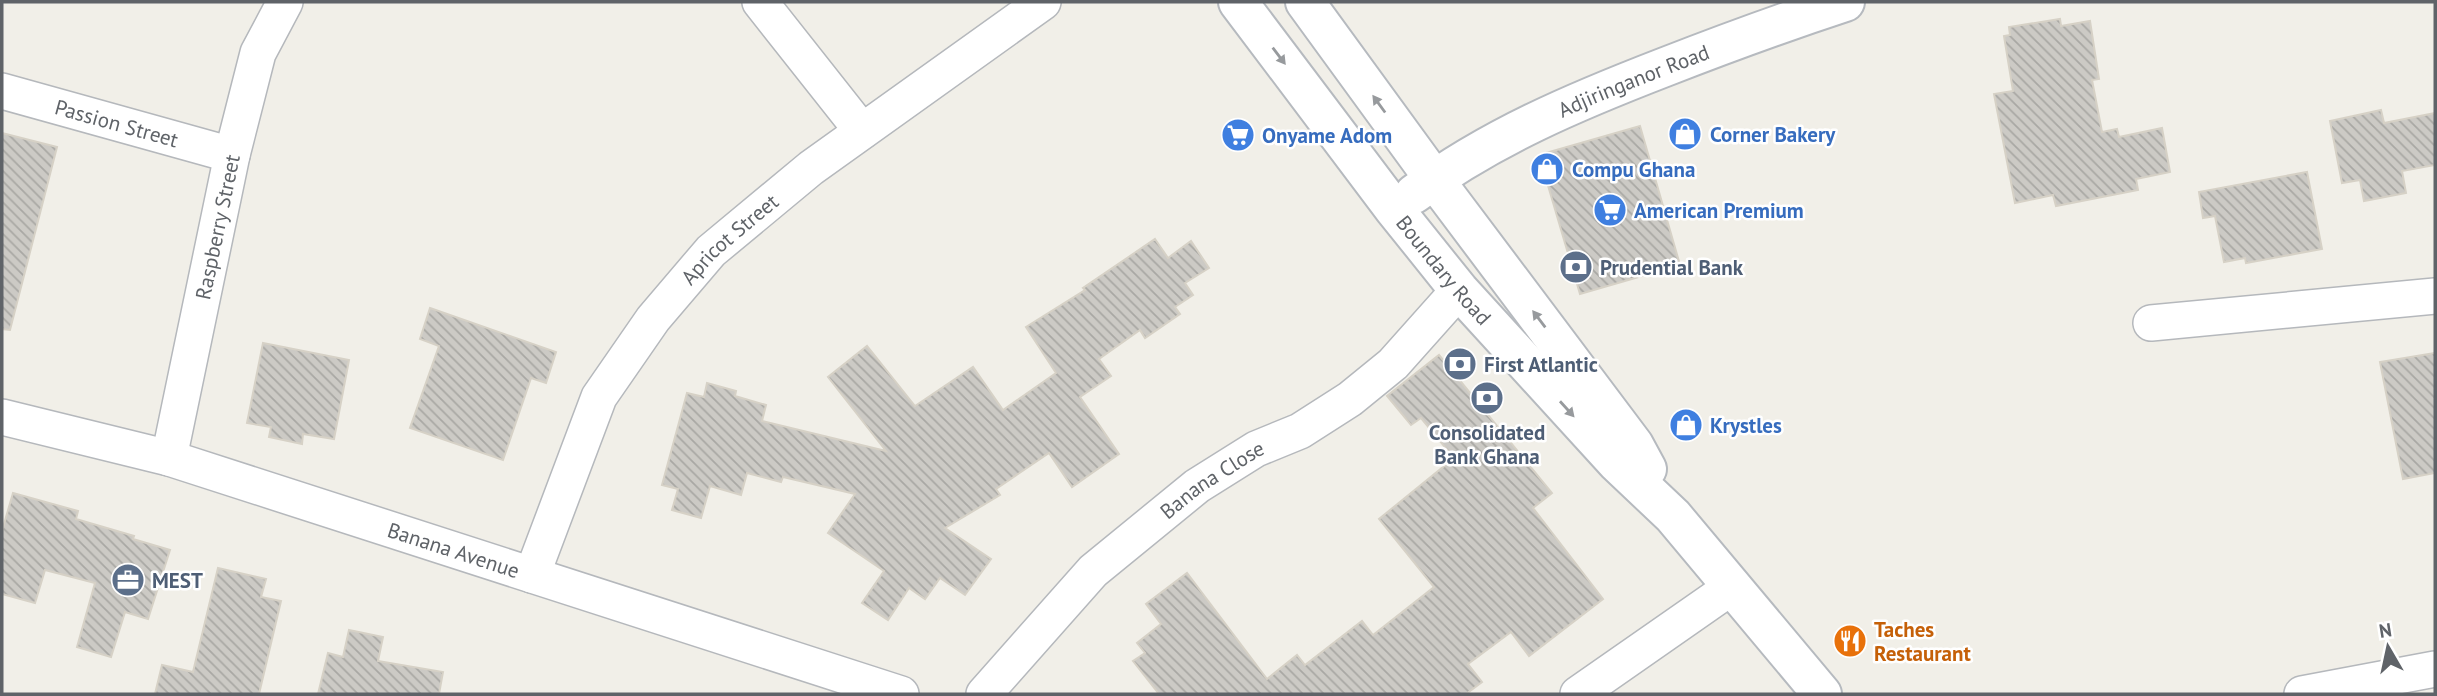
<svg xmlns="http://www.w3.org/2000/svg" width="2437" height="696" viewBox="0 0 2437 696" font-family="'PT Sans',sans-serif">
  <style>
    .building { fill: url(#building-back-hatch); stroke: #d6d1c6; stroke-width: 2 }
    .lines { fill: none; stroke-linecap: round; stroke-linejoin: round }
    .street-casing { stroke: #b5b8bc; stroke-width: 38 }
    .secondary-casing { stroke: #b6babf; stroke-width: 42 }
    .street { stroke: #fff; stroke-width: 35 }
    .secondary { stroke: #fff; stroke-width: 38 }
    .oneway { fill: #979a9d }
    .labels { text-anchor: middle; dominant-baseline: central; stroke-width: 5; stroke-linejoin: round; paint-order: stroke }
    .street-label { font-size: 21px; fill: #5f6368; stroke: #fff }
    .shop-label { font-size: 21px; font-weight: bold; fill: #366cbe; stroke: #fff; text-anchor: start }
    .service-label { font-size: 21px; font-weight: bold; fill: #4e5e75; stroke: #fff; text-anchor: start }
    .food-label { font-size: 21px; font-weight: bold; fill: #c56008; stroke: #fff; text-anchor: start }
  </style>
  <defs>
    <pattern id="building-back-hatch" width="6" height="6" patternUnits="userSpaceOnUse" patternTransform="scale(1.75)"><rect width="6" height="6" fill="#cccac5"/><path d="M-1 5l2 2M0 0l6 6M5-1l2 2" fill="none" stroke="#a9a8a4"/></pattern>
  </defs>
  <rect width="100%" height="100%" fill="#f1efe8"/>
  <g class="building">
    <polygon points="2060,19 2061,26 2090,21 2099,79 2092,80 2102,132 2117,129 2119,137 2162,128 2170,172 2136,179 2138,190 2056,206 2053,195 2015,203 1994,94 2013,91 2004,36 2010,35 2009,27"/>
    <polygon points="2381,110 2384,123 2435,113 2435,165 2402,171 2406,193 2364,201 2360,180 2342,183 2330,121"/>
    <polygon points="1640,126 1680,265 1580,294 1539,155"/>
    <polygon points="2,133 57,147 10,330 2,329"/>
    <polygon points="2307,172 2322,249 2246,263 2245,258 2224,262 2215,216 2203,218 2199,192"/>
    <polygon points="1155,239 1168,258 1191,241 1209,268 1185,283 1193,295 1175,307 1180,314 1145,338 1140,330 1099,359 1111,376 1080,397 1119,454 1072,487 1049,453 996,489 1000,495 945,528 991,559 965,595 940,578 925,599 909,588 888,620 862,603 884,571 828,533 855,494 783,477 781,482 747,473 741,495 710,486 701,518 672,510 678,489 662,485 687,393 704,397 707,383 736,391 735,396 766,405 762,421 886,451 828,377 867,346 915,406 973,367 1003,410 1056,373 1026,327 1085,290 1083,288"/>
    <polygon points="430,308 556,352 546,383 531,378 503,460 410,428 439,346 420,339"/>
    <polygon points="263,343 349,360 334,439 303,434 302,444 269,437 271,427 247,423"/>
    <polygon points="2435,353 2435,473 2403,479 2380,362"/>
    <polygon points="1439,355 1552,493 1533,508 1603,599 1529,656 1511,632 1468,664 1482,682 1466,694 1159,694 1133,661 1145,653 1137,643 1161,624 1146,604 1187,573 1267,679 1297,655 1305,665 1362,621 1373,635 1434,587 1379,519 1454,458 1421,418 1411,425 1387,396"/>
    <polygon points="13,493 78,511 76,519 134,536 133,539 170,550 148,619 125,612 111,657 77,647 95,583 45,570 35,603 2,594 2,531"/>
    <polygon points="218,568 266,579 261,597 281,601 259,694 155,694 162,665 193,672"/>
    <polygon points="349,630 383,637 378,661 443,672 439,694 318,694 328,653 343,657"/>
  </g>
  <g class="lines">
    <defs>
      <g id="street">
        <polyline points="760,2 862,131"/>
        <path id="s1" d="M 2,91 L 232,155"/>
        <polyline points="2151,323 2435,296"/>
        <path id="s2" d="M 2,417 L 169,458 L 901,694"/>
        <path id="s3" d="M 169,458 L 232,155 L 258,53 L 285,2"/>
        <path id="s4" d="M 532,575 L 599,397 L 653,319 L 711,251 L 811,168 L 1043,2"/>
        <path id="s5" d="M 984,694 L 1093,571 L 1197,486 L 1256,449 L 1300,431 L 1350,399 L 1393,364 L 1459,290"/>
        <polyline points="1578,694 1733,586"/>
        <polyline points="2302,694 2435,669"/>
      </g>
      <g id="secondary">
        <path id="s6" d="M 1238,2 L 1394,209 L 1459,290 L 1617,463 L 1673,516 L 1822,694"/>
        <polyline points="1305,2 1434,179 1634,445 1647,469"/>
        <path id="s7" d="M 1414,194 C 1491,137 1577,101 1665,67 C 1724,44 1784,22 1845,2"/>
      </g>
    </defs>
    <use href="#street" class="street-casing"/>
    <use href="#secondary" class="secondary-casing"/>
    <use href="#street" class="street"/>
    <use href="#secondary" class="secondary"/>
  </g>
  <defs><path id="oneway-solid" d="M-6-.8H1V-3.2L6.5 0L1 3.2V.8H-6Z" transform="scale(1.75)"/></defs>
  <g class="oneway">
    <use href="#oneway-solid" transform="translate(1279 56) rotate(53)"/>
    <use href="#oneway-solid" transform="translate(1379 104) rotate(-126)"/>
    <use href="#oneway-solid" transform="translate(1539 319) rotate(-127)"/>
    <use href="#oneway-solid" transform="translate(1567 409) rotate(48)"/>
  </g>
  <defs>
    <symbol id="shop-disc" viewBox="-11 -11 22 22"><circle r="9.5" fill="#3f7fe0" stroke="#fff"/><path d="M-5-2.5h2.3a2.7 3.5 0 0 1 5.4 0H5L5.5 6h-11ZM-1.5-2.5h3a1.5 2.3 0 0 0-3 0Z" fill="#fff"/></symbol>
    <symbol id="supermarket-disc" viewBox="-11 -11 22 22"><circle r="9.5" fill="#3f7fe0" stroke="#fff"/><path d="M-6-5.5h2.5l.6 2H6L4.5 2H-2.5L-4.4-4H-6ZM-1.5 3.2a1.3 1.3 0 1 0 .1 0ZM3 3.2a1.3 1.3 0 1 0 .1 0Z" fill="#fff"/></symbol>
    <symbol id="bank-disc" viewBox="-11 -11 22 22"><circle r="9.5" fill="#5c6f8a" stroke="#fff"/><path d="M-6-4H6V4H-6ZM0-2.3a2.3 2.3 0 1 0 0 4.6a2.3 2.3 0 1 0 0-4.6Z" fill="#fff"/></symbol>
    <symbol id="office-disc" viewBox="-11 -11 22 22"><circle r="9.5" fill="#5c6f8a" stroke="#fff"/><path d="M-6-3h4V-5.5h4V-3h4V5H-6ZM-1-4.5V-3h2v-1.5ZM-6 0V1H6V0Z" fill="#fff"/></symbol>
    <symbol id="restaurant-disc" viewBox="-11 -11 22 22"><circle r="9.5" fill="#e8710a" stroke="#fff"/><path d="M-5-6h1v4h1v-4h1v4h1v-4h1v5L-1.5 .5V6h-2V.5L-5-1ZM5-6V6H3V1.5H1.5Q1.5-4 5-6Z" fill="#fff"/></symbol>
  </defs>
  <g fill-rule="evenodd">
    <use href="#shop-disc" x="1666" y="115" width="38" height="38"/>
    <use href="#supermarket-disc" x="1219" y="116" width="38" height="38"/>
    <use href="#shop-disc" x="1528" y="150" width="38" height="38"/>
    <use href="#supermarket-disc" x="1591" y="191" width="38" height="38"/>
    <use href="#bank-disc" x="1557" y="248" width="38" height="38"/>
    <use href="#bank-disc" x="1441" y="345" width="38" height="38"/>
    <use href="#bank-disc" x="1468" y="379" width="38" height="38"/>
    <use href="#shop-disc" x="1667" y="406" width="38" height="38"/>
    <use href="#office-disc" x="109" y="561" width="38" height="38"/>
    <use href="#restaurant-disc" x="1831" y="622" width="38" height="38"/>
  </g>
  <g class="labels">
    <g class="street-label">
      <text stroke="none"><textPath href="#s7" startOffset="248">Adjiringanor Road</textPath></text>
      <text stroke="none"><textPath href="#s1" startOffset="119">Passion Street</textPath></text>
      <text stroke="none"><textPath href="#s3" startOffset="236">Raspberry Street</textPath></text>
      <text stroke="none"><textPath href="#s4" startOffset="396">Apricot Street</textPath></text>
      <text stroke="none"><textPath href="#s6" startOffset="338">Boundary Road</textPath></text>
      <text stroke="none"><textPath href="#s5" startOffset="315">Banana Close</textPath></text>
      <text stroke="none"><textPath href="#s2" startOffset="471">Banana Avenue</textPath></text>
    </g>
    <g class="shop-label">
      <text x="1710" y="134">Corner Bakery</text>
      <text x="1262" y="135">Onyame Adom</text>
      <text x="1572" y="169">Compu Ghana</text>
      <text x="1634" y="210">American Premium</text>
      <text x="1710" y="425">Krystles</text>
    </g>
    <g class="service-label">
      <text x="1600" y="267">Prudential Bank</text>
      <text x="1484" y="364">First Atlantic</text>
      <text x="1487" y="432" text-anchor="middle">Consolidated<tspan x="1487" dy="24">Bank Ghana</tspan></text>
      <text x="152" y="580">MEST</text>
    </g>
    <g class="food-label">
      <text x="1874" y="629">Taches<tspan x="1874" dy="24">Restaurant</tspan></text>
    </g>
  </g>
  <rect width="2437" height="696" fill="none" stroke="#5f6368" stroke-width="7"/>
  <g transform="translate(2388 647) rotate(351)" stroke="#ffffff" stroke-width="5" paint-order="stroke">
  <path d="M0-5L12 26L0 18L-12 26Z" fill="#5f6368"/>
  <text y="-10" font-size="19" font-weight="bold" text-anchor="middle" fill="#5f6368">N</text>
  </g>
</svg>
